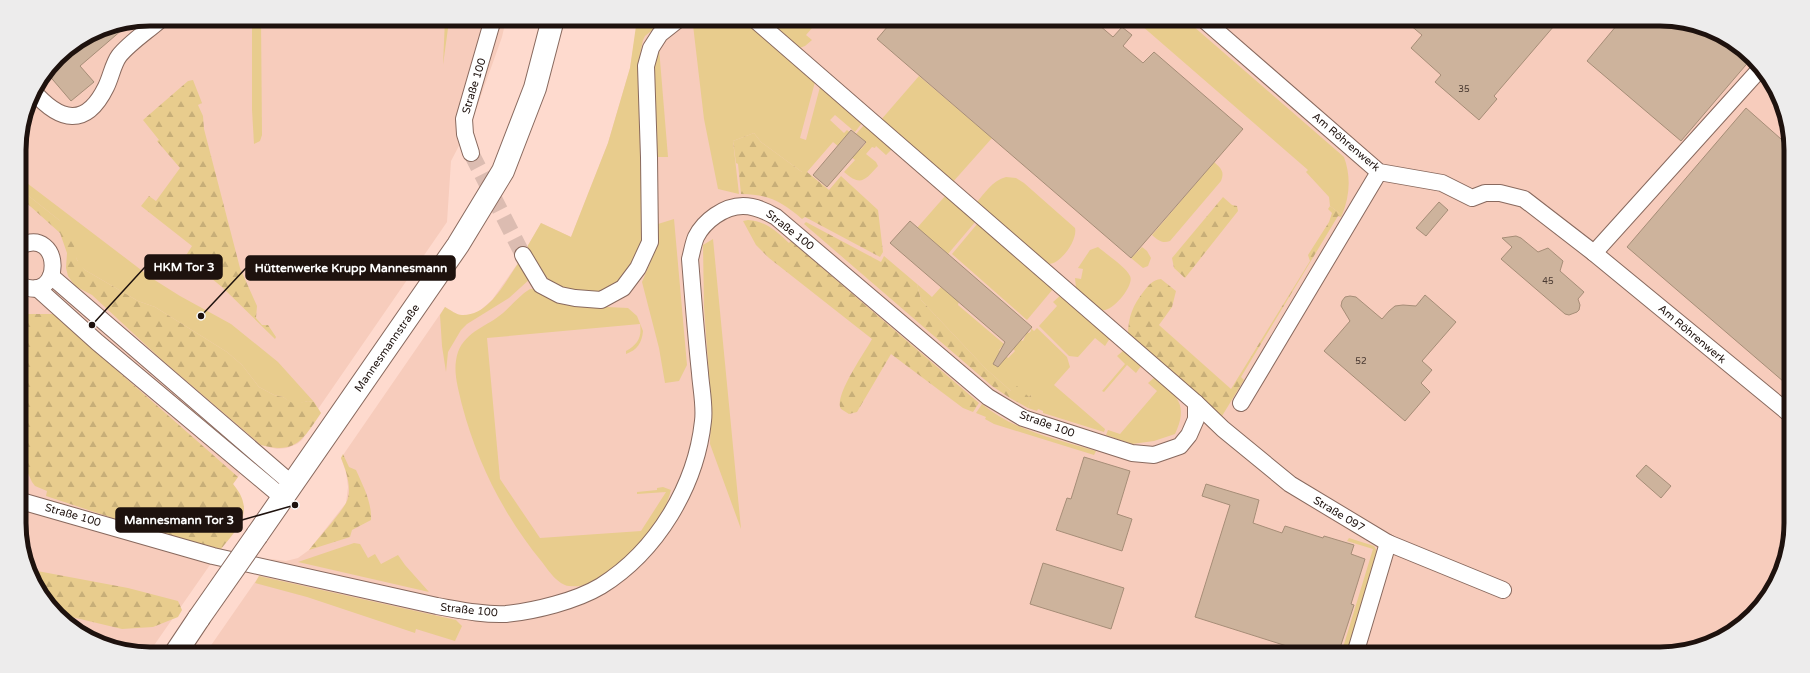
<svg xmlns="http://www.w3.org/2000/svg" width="1810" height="673" viewBox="0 0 1810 673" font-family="'Varela Round',sans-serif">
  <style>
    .built { fill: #f7ccbc }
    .green { fill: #e8cc8d }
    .forest { fill: url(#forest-firs) }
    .building { fill: #cdb39c; stroke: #a68d77 }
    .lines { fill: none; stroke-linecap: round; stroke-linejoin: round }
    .minor-tunnel { stroke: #dcbcb1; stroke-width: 16; stroke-dasharray: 16 8; stroke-linecap: butt }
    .minor-casing { stroke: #88695e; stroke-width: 18 }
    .secondary-casing { stroke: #88695e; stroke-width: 24 }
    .minor { stroke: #fff; stroke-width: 16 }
    .secondary { stroke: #fff; stroke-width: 22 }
    .secondary-bridge-casing { stroke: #88695e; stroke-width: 24; stroke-linecap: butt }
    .secondary-bridge { stroke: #fff; stroke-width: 22 }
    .labels { text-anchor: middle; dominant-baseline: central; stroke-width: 3; stroke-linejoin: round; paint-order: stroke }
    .number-label { font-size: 9px; fill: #4a3a32 }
    .street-label { font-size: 11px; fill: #1e120e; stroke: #fff }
    .rim { fill: none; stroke: #1e120e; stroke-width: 5 }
    .leader { fill: none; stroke: #1e120e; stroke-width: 1.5 }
    .callout-dot { fill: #1e120e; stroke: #fff; stroke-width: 1.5 }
    .callout { fill: #1e120e; stroke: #1e120e; stroke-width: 1.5 }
    .callout-label { font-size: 12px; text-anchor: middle; font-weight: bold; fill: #fff }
  </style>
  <defs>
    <pattern id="forest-firs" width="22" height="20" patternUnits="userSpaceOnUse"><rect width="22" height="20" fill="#e8cc8d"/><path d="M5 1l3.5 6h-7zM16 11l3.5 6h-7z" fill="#c7ae78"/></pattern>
  </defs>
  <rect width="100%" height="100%" fill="#fedace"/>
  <g class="built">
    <polygon points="150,19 506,19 502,37 472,121 451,161 447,222 318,409 321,413 302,440 297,444 287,448 277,449 261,445 233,484 240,496 244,507 243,518 239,527 221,549 148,654 108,647 52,609 21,548 19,141 33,92 64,52 100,29"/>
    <polygon points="638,19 1660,19 1702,26 1759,64 1781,100 1790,133 1791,523 1784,565 1769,596 1740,627 1702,647 1668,654 205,654 271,559 286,561 298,558 309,550 346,503 348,487 346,472 341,458 445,307 460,316 476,314 492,300 518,263 541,223 571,237 608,143 630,68"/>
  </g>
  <g class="green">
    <polygon points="252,19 261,19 262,135 260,141 254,144 252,110"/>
    <polygon points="445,19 449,19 449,21 443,65"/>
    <polygon points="637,19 653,19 655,28 645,36 643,40 639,60 644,176 641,245 638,254 622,278 604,290 598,292 565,290 551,282 539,268 527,247 541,223 571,237 608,143 630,68"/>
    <path d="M 697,19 L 742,19 L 815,82 L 800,138 L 806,140 L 820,87 L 862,123 L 855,132 L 835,115 L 830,120 L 844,133 L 847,130 L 854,136 L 851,140 L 861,149 L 866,143 L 856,134 L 864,125 L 892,149 L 886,155 L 876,146 L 875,148 L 872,147 L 866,154 L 876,162 L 878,166 C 865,180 861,187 844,172 L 855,160 L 833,142 L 807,172 L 802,172 L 761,142 L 754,133 L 733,141 L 739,194 L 718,189 L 704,119 L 693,25 Z"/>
    <polygon points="763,19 801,19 812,28 806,35 812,40 805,46 797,49"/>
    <path d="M 1134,19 L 1185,19 L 1344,157 C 1351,176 1350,196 1342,215 L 1330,206 L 1329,197 L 1306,172 L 1308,170 Z"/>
    <polygon points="659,48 668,157 656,157 652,68"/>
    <polygon points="919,76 992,138 952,183 880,121"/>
    <path d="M 1214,162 C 1221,168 1225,172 1221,181 L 1170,241 C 1162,244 1158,240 1152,235 Z"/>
    <polygon points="19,177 153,279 180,296 231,324 278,362 314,402 308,401 294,405 283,397 274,395 259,387 242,365 227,352 155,307 138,301 85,270 79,264 59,220 20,189"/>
    <path d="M 1006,177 L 1016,178 L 1024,183 L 1075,228 C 1078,240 1060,265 1048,264 L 976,203 C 985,193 992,181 1006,177 Z"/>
    <polygon points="946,195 976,221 948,254 917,228"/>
    <polygon points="674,219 687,365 679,381 665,383 659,348 642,282 655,251 658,224"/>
    <polygon points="978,223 1053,289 1027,320 952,254"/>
    <polygon points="713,239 741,529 710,444 711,404 704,307 703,245"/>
    <path d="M 1098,247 C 1106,254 1126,267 1130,276 C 1135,285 1112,313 1102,310 C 1092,307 1083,294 1076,288 L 1075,278 L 1081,279 L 1083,269 L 1078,268 L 1090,250 Z"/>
    <polygon points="1142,247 1147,251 1151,258 1148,266 1143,268 1131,258"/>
    <path d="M 519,262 L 531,278 L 509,298 L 467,324 L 461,330 L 448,352 L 446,372 L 442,346 L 440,315 L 445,307 C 450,310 457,315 462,315 C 489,316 505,282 519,262 Z"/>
    <polygon points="917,284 932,297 941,287 959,301 958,305 1004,344 999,350 1008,358 1015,351 1013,349 1021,340 1023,341 1027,332 1029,333 1031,331 1031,328 1034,331 1037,328 1067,357 1070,367 1054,385 1105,429 1104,432 1043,413 1043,411 1038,409 1037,411 1028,408 1032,394 1029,397 1011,391 986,369 921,300"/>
    <path d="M 530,289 L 535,289 L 552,300 L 565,305 L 628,308 L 637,316 L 643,331 C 642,343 637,350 626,354 L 626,351 C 638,344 642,337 640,324 L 487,338 L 500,479 L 540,538 L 641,531 L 666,492 L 637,494 L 637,492 L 657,490 L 657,488 L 663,487 L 671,490 C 664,518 645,539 624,558 C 609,572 590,589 569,586 C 558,585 548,570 542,562 C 504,516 477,462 462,405 C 458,387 452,370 458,352 C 466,331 488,326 503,313 C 512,305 520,295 530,289 Z"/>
    <polygon points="1061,295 1110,338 1105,346 1095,338 1078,357 1069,356 1039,326 1057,306 1053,302"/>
    <polygon points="1124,350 1141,366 1136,373 1127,365 1104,392 1102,391 1125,364 1117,356"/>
    <path d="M 1155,377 C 1177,395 1189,405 1175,434 L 1154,441 L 1132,444 L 1106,435 L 1108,430 L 1120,434 L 1157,391 L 1148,383 Z"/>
    <path d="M 982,404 C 1014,431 1057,439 1096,451 L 1094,455 L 994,424 L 985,419 L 986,417 L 976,413 Z"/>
    <polygon points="1349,538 1374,546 1377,551 1377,558 1346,654 1341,654 1373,549 1347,541"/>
    <polygon points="354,543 360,544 368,558 375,554 381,564 398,555 405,565 429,592 298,562"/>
    <polygon points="259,576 456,620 462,626 455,641 416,629 415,633 307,597 255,583"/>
  </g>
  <g class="forest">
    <polygon points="193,80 202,103 198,105 203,116 204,129 240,268 257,306 256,318 262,325 268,325 276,337 275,339 222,287 185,257 192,246 141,206 149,196 156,201 180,168 157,141 159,140 143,120 188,81"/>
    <path d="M 754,133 L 761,142 L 802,172 L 807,172 L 829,190 L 841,176 L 878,210 L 883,252 L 880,257 L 805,217 L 802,219 C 782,202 768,194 741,194 L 738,164 L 736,163 L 733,141 Z"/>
    <path d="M 20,189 L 59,220 L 72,235 L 77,260 L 85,270 L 138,301 L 155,307 L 227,352 L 242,365 L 259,387 L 274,395 L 283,397 L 294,404 L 308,401 L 314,402 L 321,413 C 303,439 296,455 261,445 L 162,360 L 92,295 L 75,286 L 68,276 L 66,268 L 67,253 L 60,233 L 20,197 Z"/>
    <polygon points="1223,197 1232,205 1237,206 1238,211 1185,278 1174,268 1172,258"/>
    <path d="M 1330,206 L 1342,215 L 1341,217 L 1338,216 L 1241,377 L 1244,380 L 1222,416 L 1128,335 C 1128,317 1133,305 1144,291 C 1149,285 1152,280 1161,279 L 1176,291 L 1172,307 L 1159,325 L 1231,389 L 1310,261 L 1308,255 L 1329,222 L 1332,213 L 1328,209 Z"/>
    <path d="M 748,220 C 766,221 777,232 789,243 L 791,241 L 979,403 L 973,412 L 963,408 L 891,354 L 857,412 L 849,414 L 841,409 C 833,397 865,352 872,339 L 769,258 L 756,245 L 743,221 Z"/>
    <polygon points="806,222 881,262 884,256 917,284 921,300 986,369 1011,391 1017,386 1029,397 1033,392 1028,408 1010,398 992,386 804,224"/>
    <path d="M 20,314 L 53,314 L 238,477 L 233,484 C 256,511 238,528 221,549 L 155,532 L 46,496 L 47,491 L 35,486 L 32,482 L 26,469 L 21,447 Z"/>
    <path d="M 343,454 L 349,467 L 356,470 C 363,486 372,502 371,520 L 352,530 L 350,537 L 309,550 C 319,537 338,517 346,503 C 353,490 346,470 341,458 Z"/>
    <polygon points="32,570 128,588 178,601 182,610 178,617 153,627 122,629 59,614 52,609"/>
  </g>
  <g class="building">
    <polygon points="894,19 1092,19 1113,37 1122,27 1132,35 1123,46 1143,63 1154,52 1243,129 1131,258 877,39"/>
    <polygon points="1403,19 1560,19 1494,96 1497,99 1479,120 1435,82 1441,75 1411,48 1422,35"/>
    <polygon points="1622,19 1660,19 1702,26 1751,59 1681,141 1587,61"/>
    <polygon points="130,23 80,66 94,82 71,101 47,73 64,52 100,29"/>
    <polygon points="1746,108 1781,139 1789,130 1790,133 1791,388 1627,247"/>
    <polygon points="851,130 866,142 827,187 813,175"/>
    <polygon points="1439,202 1448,210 1426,236 1416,228"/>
    <polygon points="910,221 1032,327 998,367 993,364 1005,342 890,243"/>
    <polygon points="1516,236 1521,238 1538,252 1548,248 1563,261 1560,271 1584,292 1578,299 1580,305 1579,310 1577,312 1569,315 1565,314 1501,259 1512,247 1502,238"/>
    <polygon points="1425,295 1456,322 1422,361 1432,370 1421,383 1430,392 1405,421 1324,351 1350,321 1341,306 1342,301 1345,297 1350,296 1356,297 1382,319 1389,311 1395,306 1403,305 1416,306"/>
    <polygon points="1084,457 1130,471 1117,514 1132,519 1122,551 1056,530 1067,498 1071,499"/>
    <polygon points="1646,465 1671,486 1661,498 1636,476"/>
    <polygon points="1206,484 1259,500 1253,523 1282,533 1285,526 1323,538 1324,536 1354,545 1351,554 1365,559 1351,604 1354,605 1338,654 1312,654 1195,617 1230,505 1202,496"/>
    <polygon points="1043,563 1124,588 1111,629 1030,604"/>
  </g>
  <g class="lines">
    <polyline class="minor-tunnel" points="471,153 523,255"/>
    <defs>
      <g id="minor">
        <polyline points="1203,19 1379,172 1442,183 1472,198 1485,193 1500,193 1524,199 1594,253 1791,415"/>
        <path d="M 33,91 C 60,122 86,128 106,87 C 111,77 113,64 119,56 C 129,43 149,30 161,19"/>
        <polyline points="471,153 465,134 464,119 493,19"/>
        <path d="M 20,246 C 63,225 64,306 20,285"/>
        <polyline points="1594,253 1761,68"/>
        <polyline points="523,255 541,285 560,295 575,298 601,300 623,288 638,268 650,242 649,157 646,66 651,48 660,34 679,19"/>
        <polyline points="51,276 292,484"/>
        <polyline points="37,288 97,342 282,497"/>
        <polyline points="1196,403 1223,429 1290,484 1388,543 1503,590"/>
        <polyline points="1241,403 1379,172"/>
        <path d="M 21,501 L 213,556 L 437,606 C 460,610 483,615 506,614 C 535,611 576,601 601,586 C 657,551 696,486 703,421 C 705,406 701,388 700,373 C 696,335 693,297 690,259 C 692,252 693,244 696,237 C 704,221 724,206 743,206 C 755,206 766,211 776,217 L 988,397 L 1023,418 L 1132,453 L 1154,455 L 1180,446 L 1189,435 L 1196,419 L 1196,403 L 754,19"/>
        <polyline points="1355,654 1388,543"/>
      </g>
      <g id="secondary">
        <polyline points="257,535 458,245 503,171 535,88 553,19"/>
        <polyline points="175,654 199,618"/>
      </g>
    </defs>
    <use href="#minor" class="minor-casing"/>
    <use href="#secondary" class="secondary-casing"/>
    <use href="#minor" class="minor"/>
    <use href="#secondary" class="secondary"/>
    <defs>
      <polyline id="secondary-bridge" points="199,618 257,535"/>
    </defs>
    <use href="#secondary-bridge" class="secondary-bridge-casing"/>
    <use href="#secondary-bridge" class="secondary-bridge"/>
  </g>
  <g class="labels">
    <g class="number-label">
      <text x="1464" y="89">35</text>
      <text x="1548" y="281">45</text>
      <text x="1361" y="361">52</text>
    </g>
    <g class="street-label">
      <text transform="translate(474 86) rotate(-73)">Straße 100</text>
      <text transform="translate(1346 142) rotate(40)">Am Röhrenwerk</text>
      <text transform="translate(790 230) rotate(38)">Straße 100</text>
      <text transform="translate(1692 334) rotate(40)">Am Röhrenwerk</text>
      <text transform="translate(387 348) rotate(-55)">Mannesmannstraße</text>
      <text transform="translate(1047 424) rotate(20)">Straße 100</text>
      <text transform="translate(1339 514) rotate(31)">Straße 097</text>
      <text transform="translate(73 515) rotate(16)">Straße 100</text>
      <text transform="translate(469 610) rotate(6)">Straße 100</text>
    </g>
  </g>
  <path d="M0 0H1810V673H0ZM150 26H1660A124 124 0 0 1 1784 150V523A124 124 0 0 1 1660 647H150A124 124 0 0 1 26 523V150A124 124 0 0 1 150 26Z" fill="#edecec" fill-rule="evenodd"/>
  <path class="rim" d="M150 26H1660A124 124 0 0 1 1784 150V523A124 124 0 0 1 1660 647H150A124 124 0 0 1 26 523V150A124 124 0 0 1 150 26Z"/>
  <path class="leader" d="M92 325L145 267M201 316L246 268M295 505L242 520"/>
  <g class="callout-dot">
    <circle cx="92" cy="325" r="4"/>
    <circle cx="201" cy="316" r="4"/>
    <circle cx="295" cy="505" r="4"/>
  </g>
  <g class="callout">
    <rect x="145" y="255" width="77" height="24" rx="4"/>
    <rect x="246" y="256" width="209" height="24" rx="4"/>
    <rect x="116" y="508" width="126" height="24" rx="4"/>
  </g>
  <g class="callout-label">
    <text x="184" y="271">HKM Tor 3</text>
    <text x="351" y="272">Hüttenwerke Krupp Mannesmann</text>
    <text x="179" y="524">Mannesmann Tor 3</text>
  </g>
</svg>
